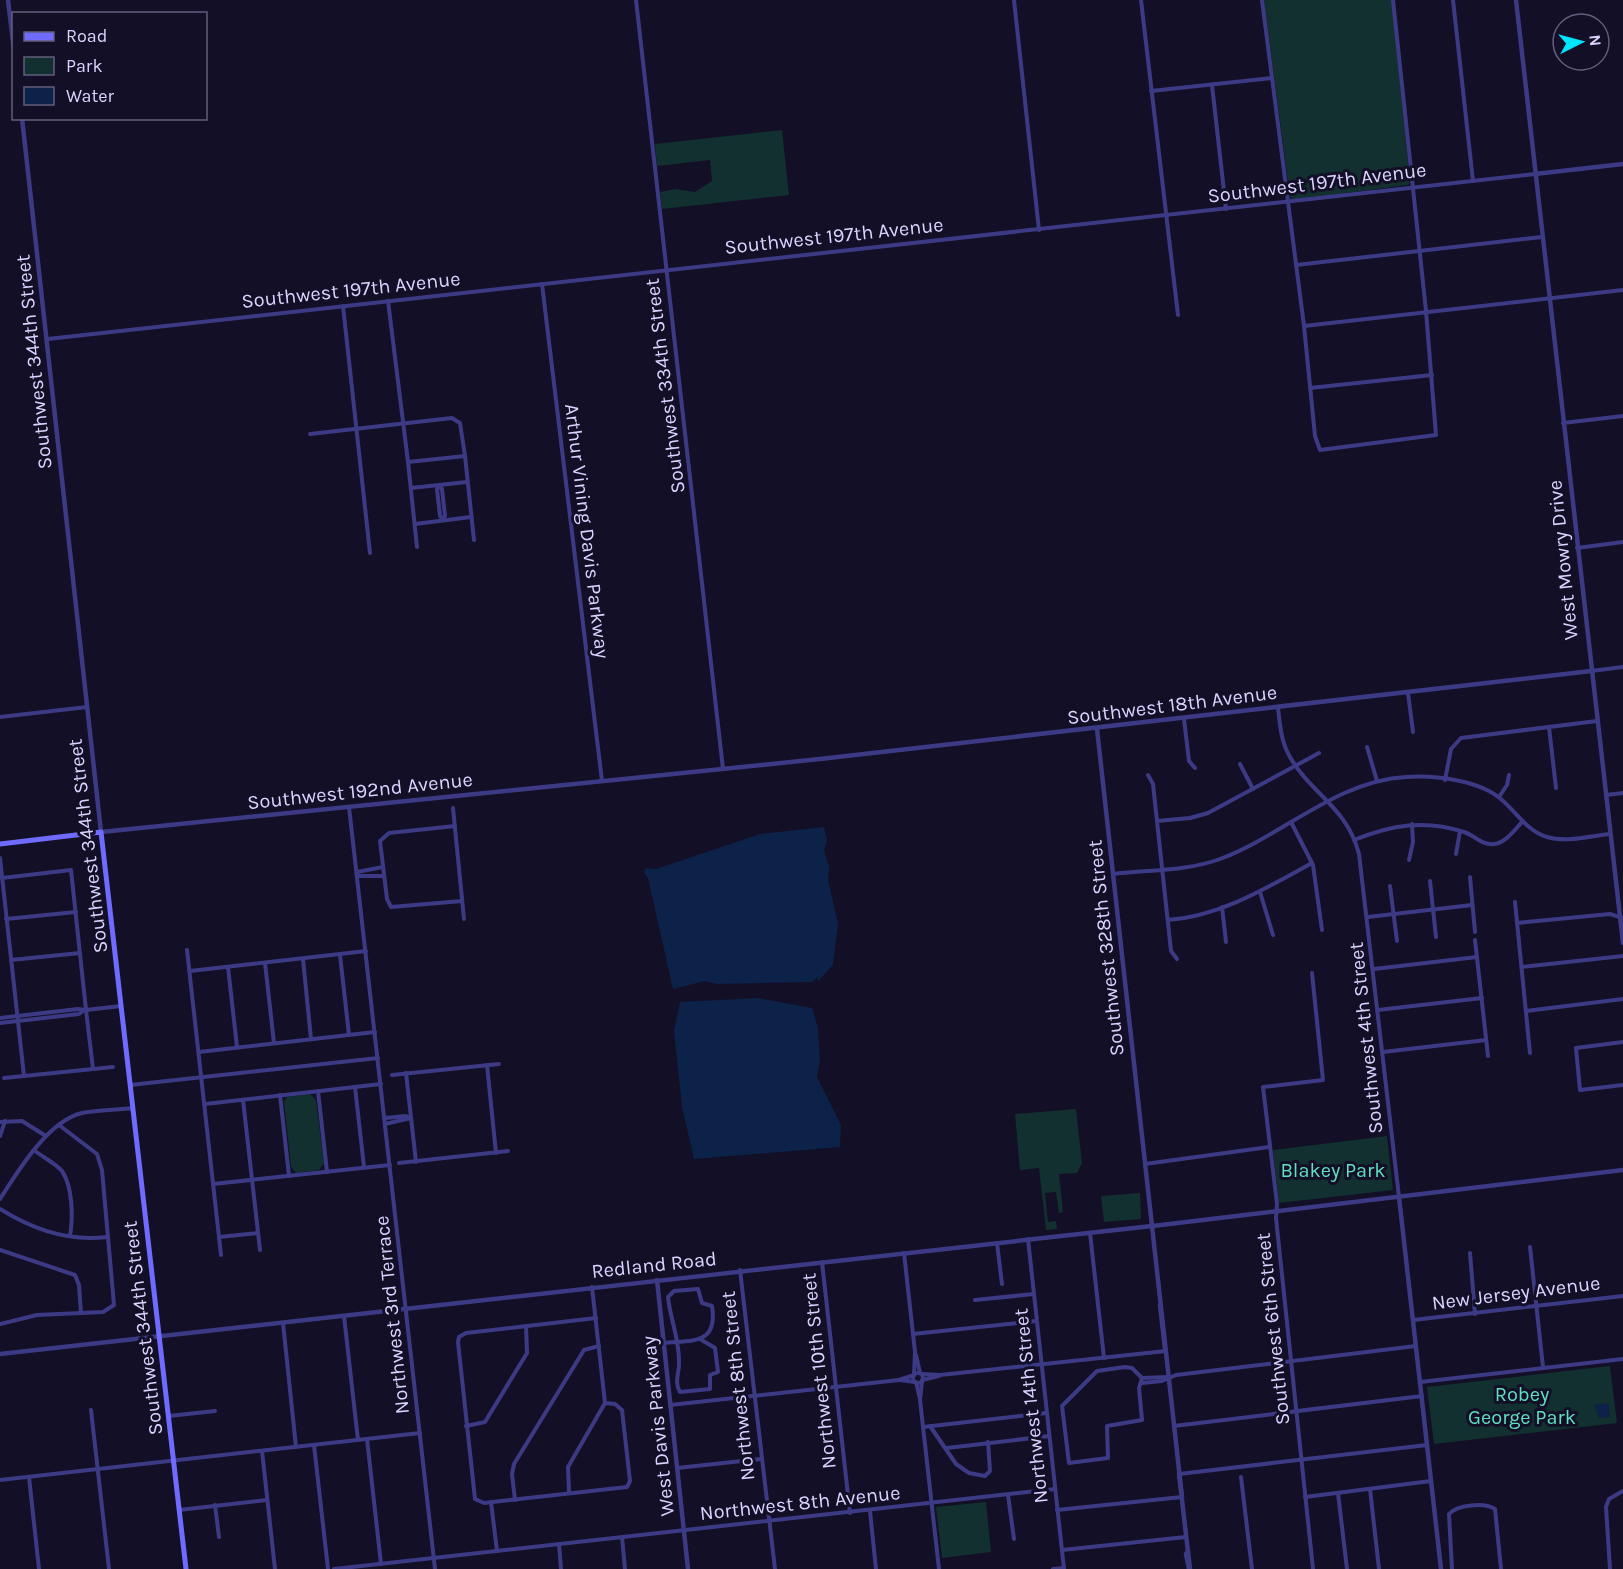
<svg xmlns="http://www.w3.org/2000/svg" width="1623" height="1569" viewBox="0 0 1623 1569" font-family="Karla,sans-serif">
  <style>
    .green { fill: #12302f }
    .water { fill: #0c2248 }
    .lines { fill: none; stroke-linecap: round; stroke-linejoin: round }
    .minor { stroke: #3d3a85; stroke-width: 4 }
    .tertiary { stroke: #3d3a85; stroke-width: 4.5 }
    .secondary { stroke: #6f6bff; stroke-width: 5 }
    .labels { text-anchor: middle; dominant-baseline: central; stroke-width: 6; stroke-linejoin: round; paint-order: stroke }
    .street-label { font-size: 20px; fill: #d9d4ff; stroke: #130f26 }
    .park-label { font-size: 20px; fill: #5fe0c0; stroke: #130f26 }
  </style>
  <rect width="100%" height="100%" fill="#130f26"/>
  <g class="green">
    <polygon points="1264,0 1392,0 1410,182 1408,185 1293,200 1290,197"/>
    <polygon points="782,130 789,195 662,209 660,192 675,189 695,192 712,181 710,160 657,166 655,144"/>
    <polygon points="310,1094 316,1100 324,1163 319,1170 296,1173 291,1167 284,1101 287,1097"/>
    <polygon points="1076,1109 1082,1163 1077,1173 1059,1174 1063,1212 1059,1213 1056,1192 1045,1193 1048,1222 1056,1221 1057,1229 1046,1230 1039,1168 1020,1170 1015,1114"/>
    <polygon points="1387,1136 1393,1190 1279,1203 1273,1150"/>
    <polygon points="1140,1193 1141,1219 1104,1222 1101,1196"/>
    <polygon points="1610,1366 1617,1423 1434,1444 1427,1387"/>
    <polygon points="986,1502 991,1552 942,1558 936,1507"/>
  </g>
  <g class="water">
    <polygon points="824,827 827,840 824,850 829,867 828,880 838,923 833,965 818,981 817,977 812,982 717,984 705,981 673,989 648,878 644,872 646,868 656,869 760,834"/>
    <polygon points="758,998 812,1008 818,1028 820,1060 817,1077 841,1125 840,1147 694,1159 682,1107 674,1031 680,1002"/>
    <polygon points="1609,1403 1610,1417 1599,1418 1594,1405"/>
  </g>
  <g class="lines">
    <g class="minor">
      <polyline points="636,0 723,769"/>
      <polyline points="1014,0 1039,230"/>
      <polyline points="1141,0 1178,315"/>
      <polyline points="1262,0 1304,326 1623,290"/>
      <polyline points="1453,0 1473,181"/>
      <polyline points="1212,85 1226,209"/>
      <polyline points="1151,91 1272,78"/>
      <polyline points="1296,265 1542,237"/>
      <polyline points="542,284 602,781"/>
      <polyline points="388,301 408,462"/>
      <polyline points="343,306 370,553"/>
      <polyline points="1304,326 1315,436 1320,450 1436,435 1426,311 1393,0"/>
      <polyline points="48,339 1535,174"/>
      <polyline points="1310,388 1432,375"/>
      <polyline points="1563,423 1623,416"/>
      <polyline points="310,434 452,418 460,423 465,456"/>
      <polyline points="439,485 442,489 445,516 443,518"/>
      <polyline points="439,487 437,489 440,516 443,520"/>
      <polyline points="411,488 467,482"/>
      <polyline points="415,524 471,517"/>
      <polyline points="417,547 408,462 465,456 474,540"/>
      <polyline points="1577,548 1623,542"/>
      <polyline points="1591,671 1623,667"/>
      <polyline points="1408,693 1413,732"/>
      <path d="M 1278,708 C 1280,725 1281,742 1290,757 C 1311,794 1347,807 1359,854 L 1399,1197"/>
      <polyline points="0,717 87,707"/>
      <polyline points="1184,719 1189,761 1195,768"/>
      <polyline points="1549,727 1556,788"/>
      <polyline points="1367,747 1377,781"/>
      <polyline points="1240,764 1253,789"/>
      <polyline points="1148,775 1153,784 1171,951 1177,959"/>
      <polyline points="1445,780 1451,749 1461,738 1597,721"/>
      <polyline points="1606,795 1623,793"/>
      <polyline points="1499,797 1507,785 1509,775"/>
      <polyline points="349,807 435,1569"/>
      <polyline points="453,808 464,919"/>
      <polyline points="1157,821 1190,818 1208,813 1319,753"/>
      <polyline points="1291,822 1313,865 1322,930"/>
      <polyline points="455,826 389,833 380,841 387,899 391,907 462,901"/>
      <path d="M 1354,840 C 1391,825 1425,819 1464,832 C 1474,835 1483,846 1494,844 C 1506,843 1515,829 1523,821"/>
      <polyline points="1456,854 1460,831"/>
      <polyline points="0,858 24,1076"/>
      <polyline points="1409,860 1413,842 1412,824"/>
      <polyline points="357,872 383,867"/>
      <path d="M 1113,874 C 1147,870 1188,871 1220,859 C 1284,835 1336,781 1406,777 C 1434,775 1480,780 1502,800 C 1517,813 1527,831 1547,837 C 1566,843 1590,836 1610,834"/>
      <polyline points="357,876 384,876"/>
      <polyline points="1470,877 1475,932"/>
      <polyline points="2,878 71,870 86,1010 121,1006"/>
      <polyline points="1430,881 1436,937"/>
      <polyline points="1390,886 1397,941"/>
      <polyline points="1260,892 1273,935"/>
      <polyline points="1515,902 1530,1053"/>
      <polyline points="1222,907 1226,942"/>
      <polyline points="1368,917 1472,905"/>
      <polyline points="6,919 76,912"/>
      <path d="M 1168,920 C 1221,916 1266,888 1312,863"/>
      <polyline points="1517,923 1610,914 1623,918"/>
      <polyline points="1475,940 1488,1056"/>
      <polyline points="187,950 221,1255"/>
      <polyline points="340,955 349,1035"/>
      <polyline points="303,959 311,1039"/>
      <polyline points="11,960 80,953"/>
      <polyline points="265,963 274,1043"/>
      <polyline points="228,967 237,1047"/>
      <polyline points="1522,967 1623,956"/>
      <polyline points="1374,969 1477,957"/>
      <polyline points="190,971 366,951"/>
      <polyline points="1312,973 1323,1080 1263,1087 1277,1204 1276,1218 1313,1569"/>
      <polyline points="1378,1010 1482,998"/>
      <polyline points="1526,1011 1623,999"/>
      <polyline points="0,1018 78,1009 86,1010 93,1069"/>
      <polyline points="0,1023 79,1014 83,1011"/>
      <polyline points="1623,1042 1576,1048 1580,1090 1623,1085"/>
      <polyline points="199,1052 375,1032"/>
      <polyline points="1383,1052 1486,1040"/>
      <polyline points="487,1065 496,1153"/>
      <polyline points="406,1073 416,1162"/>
      <polyline points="392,1075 499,1064"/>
      <polyline points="4,1078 113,1067"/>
      <polyline points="130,1085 378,1058"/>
      <polyline points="355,1087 364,1167"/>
      <polyline points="318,1091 327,1172"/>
      <polyline points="280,1095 289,1176"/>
      <polyline points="243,1100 260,1250"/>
      <polyline points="205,1104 381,1084"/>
      <polyline points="385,1118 406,1116 411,1118 385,1124"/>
      <polyline points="0,1122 22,1121 46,1136"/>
      <polyline points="0,1136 5,1121"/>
      <path d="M 35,1151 C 43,1157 56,1164 62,1171 C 73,1187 73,1218 70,1236"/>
      <polyline points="399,1163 508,1151"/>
      <polyline points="1145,1164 1269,1147"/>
      <polyline points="213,1184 390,1165"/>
      <path d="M 0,1199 C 18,1171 48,1121 82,1113 C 98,1110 116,1110 133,1108"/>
      <path d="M 0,1209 C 32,1229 69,1242 107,1237"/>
      <polyline points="1090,1233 1104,1358"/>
      <polyline points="219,1237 258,1233"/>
      <polyline points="1028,1239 1064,1569"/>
      <polyline points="997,1243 1002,1284"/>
      <polyline points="1530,1247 1543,1367"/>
      <polyline points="0,1250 75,1275 79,1285 81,1313"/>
      <polyline points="904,1253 915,1352 914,1375"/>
      <polyline points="1470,1253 1475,1314"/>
      <polyline points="822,1262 850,1513"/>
      <polyline points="740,1270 775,1569"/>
      <polyline points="975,1300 1034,1294"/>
      <polyline points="344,1316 358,1440"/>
      <polyline points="596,1318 466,1333 459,1337 458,1342 475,1499 484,1503 627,1487 630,1481 622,1410 615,1404 605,1403"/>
      <polyline points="1413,1320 1623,1296"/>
      <polyline points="283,1323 296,1447"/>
      <polyline points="0,1324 37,1315 103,1312 114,1305 102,1170 97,1154 59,1125"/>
      <polyline points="913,1334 1036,1321"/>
      <path d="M 664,1343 C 693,1340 718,1345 712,1306 L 702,1303 L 698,1289 L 674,1291 L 668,1297 C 670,1319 680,1340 679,1364 C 679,1374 674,1382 680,1392 L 710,1389 L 710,1375 L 718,1372 L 715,1348 L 700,1339"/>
      <polyline points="916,1355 920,1373"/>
      <polygon points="1125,1367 1132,1368 1142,1378 1139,1388 1142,1420 1107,1426 1108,1458 1069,1463 1062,1406 1097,1371"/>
      <circle cx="918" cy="1378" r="5"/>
      <polyline points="922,1374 940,1375 1166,1351"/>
      <polyline points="1142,1378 1168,1377"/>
      <polyline points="900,1380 915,1382"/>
      <polyline points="922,1380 939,1376"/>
      <polyline points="922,1381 920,1400 939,1569"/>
      <polyline points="916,1382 920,1399"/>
      <polyline points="1420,1382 1623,1359"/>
      <polyline points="1142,1383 1162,1381 1176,1375 1416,1346"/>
      <polyline points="670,1405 899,1380 914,1375"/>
      <polyline points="91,1410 109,1569"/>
      <polyline points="169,1416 215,1411"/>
      <polyline points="466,1426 485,1422 527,1353 526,1326"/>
      <polyline points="930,1426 956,1464 969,1473 985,1476 990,1471 988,1442"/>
      <polyline points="1174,1426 1422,1396"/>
      <polyline points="923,1427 1046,1413"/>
      <polyline points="367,1439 381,1564"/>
      <polyline points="314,1445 328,1569"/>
      <polyline points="947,1448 1049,1436"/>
      <polyline points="262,1451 275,1569"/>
      <polyline points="677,1468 761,1459"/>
      <polyline points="1179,1474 1427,1445"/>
      <polyline points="29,1477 39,1569"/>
      <polyline points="1241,1477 1252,1569"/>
      <polyline points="0,1480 420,1433"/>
      <polyline points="1370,1489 1379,1569"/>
      <polyline points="569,1493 568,1467 605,1403 592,1287"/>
      <polyline points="1338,1493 1347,1569"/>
      <polyline points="1008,1495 1014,1539"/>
      <polyline points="1305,1497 1431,1481"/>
      <polyline points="515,1500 512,1474 514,1464 584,1350 599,1346"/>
      <polyline points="491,1502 497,1551"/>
      <polyline points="215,1505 219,1537"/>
      <polyline points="179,1510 267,1500"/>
      <polyline points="1057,1510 1182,1497"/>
      <polyline points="870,1511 876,1569"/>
      <polyline points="622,1537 625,1569"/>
      <polyline points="559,1544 561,1569"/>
      <polyline points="1062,1550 1186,1537"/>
      <polyline points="334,1569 1055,1489"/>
      <polyline points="1053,1569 1064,1568"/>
      <path d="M 1452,1569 L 1449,1514 C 1457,1505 1484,1502 1495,1509 L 1501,1569"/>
      <polyline points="1610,1569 1606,1507 1609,1499 1623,1491"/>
    </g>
    <g class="tertiary">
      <polyline points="8,0 14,50"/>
      <polyline points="1516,0 1623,943"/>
      <polyline points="22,118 101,832 820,759 1591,671"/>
      <polyline points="1535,174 1623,164"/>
      <polyline points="1097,729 1182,1497"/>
      <polyline points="1399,1197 1441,1569"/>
      <polyline points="657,1280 688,1569"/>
      <polyline points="1160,1305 1165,1349"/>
      <polyline points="0,1354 1161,1225 1623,1170"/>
      <polyline points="1179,1474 1190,1569"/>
      <polyline points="1188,1551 1186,1554 1189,1569"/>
    </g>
    <polyline class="secondary" points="0,844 101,832 186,1569"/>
  </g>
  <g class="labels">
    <g class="street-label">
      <text transform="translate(1317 183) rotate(-7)">Southwest 197th Avenue</text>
      <text transform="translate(834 236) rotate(-6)">Southwest 197th Avenue</text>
      <text transform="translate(351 290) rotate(-6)">Southwest 197th Avenue</text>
      <text transform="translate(34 362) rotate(-96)">Southwest 344th Street</text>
      <text transform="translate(665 386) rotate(-97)">Southwest 334th Street</text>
      <text transform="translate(587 531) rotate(83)">Arthur Vining Davis Parkway</text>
      <text transform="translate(1563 560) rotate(-96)">West Mowry Drive</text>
      <text transform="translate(1172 705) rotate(-7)">Southwest 18th Avenue</text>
      <text transform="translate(360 791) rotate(-6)">Southwest 192nd Avenue</text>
      <text transform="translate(88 846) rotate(-97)">Southwest 344th Street</text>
      <text transform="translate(1106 948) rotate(-96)">Southwest 328th Street</text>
      <text transform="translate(1366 1038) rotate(-96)">Southwest 4th Street</text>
      <text transform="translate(654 1265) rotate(-6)">Redland Road</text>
      <text transform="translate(1516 1293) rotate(-7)">New Jersey Avenue</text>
      <text transform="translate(392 1315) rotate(-96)">Northwest 3rd Terrace</text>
      <text transform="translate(143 1328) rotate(-97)">Southwest 344th Street</text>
      <text transform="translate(1273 1329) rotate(-96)">Southwest 6th Street</text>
      <text transform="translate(819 1371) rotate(-96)">Northwest 10th Street</text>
      <text transform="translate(738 1386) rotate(-96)">Northwest 8th Street</text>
      <text transform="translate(1031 1406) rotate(-96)">Northwest 14th Street</text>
      <text transform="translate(658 1426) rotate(-96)">West Davis Parkway</text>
      <text transform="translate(800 1503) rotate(-6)">Northwest 8th Avenue</text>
    </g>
    <g class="park-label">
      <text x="1333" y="1170">Blakey Park</text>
      <text x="1522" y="1394">Robey<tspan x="1522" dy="23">George Park</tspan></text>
    </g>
  </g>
  <rect x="12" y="12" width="195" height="108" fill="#130f26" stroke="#625e7d" stroke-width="1.5"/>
  <rect x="24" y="32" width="30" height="9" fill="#6f6bff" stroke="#625e7d" stroke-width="1.5"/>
  <text x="66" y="42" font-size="18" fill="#d9d4ff">Road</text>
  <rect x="24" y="57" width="30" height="18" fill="#12302f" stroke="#625e7d" stroke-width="1.5"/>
  <text x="66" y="72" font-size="18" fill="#d9d4ff">Park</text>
  <rect x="24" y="87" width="30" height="18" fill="#0c2248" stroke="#625e7d" stroke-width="1.5"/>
  <text x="66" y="102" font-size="18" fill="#d9d4ff">Water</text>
  <g transform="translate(1581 42) rotate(84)"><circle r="28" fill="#130f26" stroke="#625e7d" stroke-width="1.5"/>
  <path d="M0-4.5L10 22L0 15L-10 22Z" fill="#00e5ff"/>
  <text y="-9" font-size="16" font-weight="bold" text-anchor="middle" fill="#d9d4ff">N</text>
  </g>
</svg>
